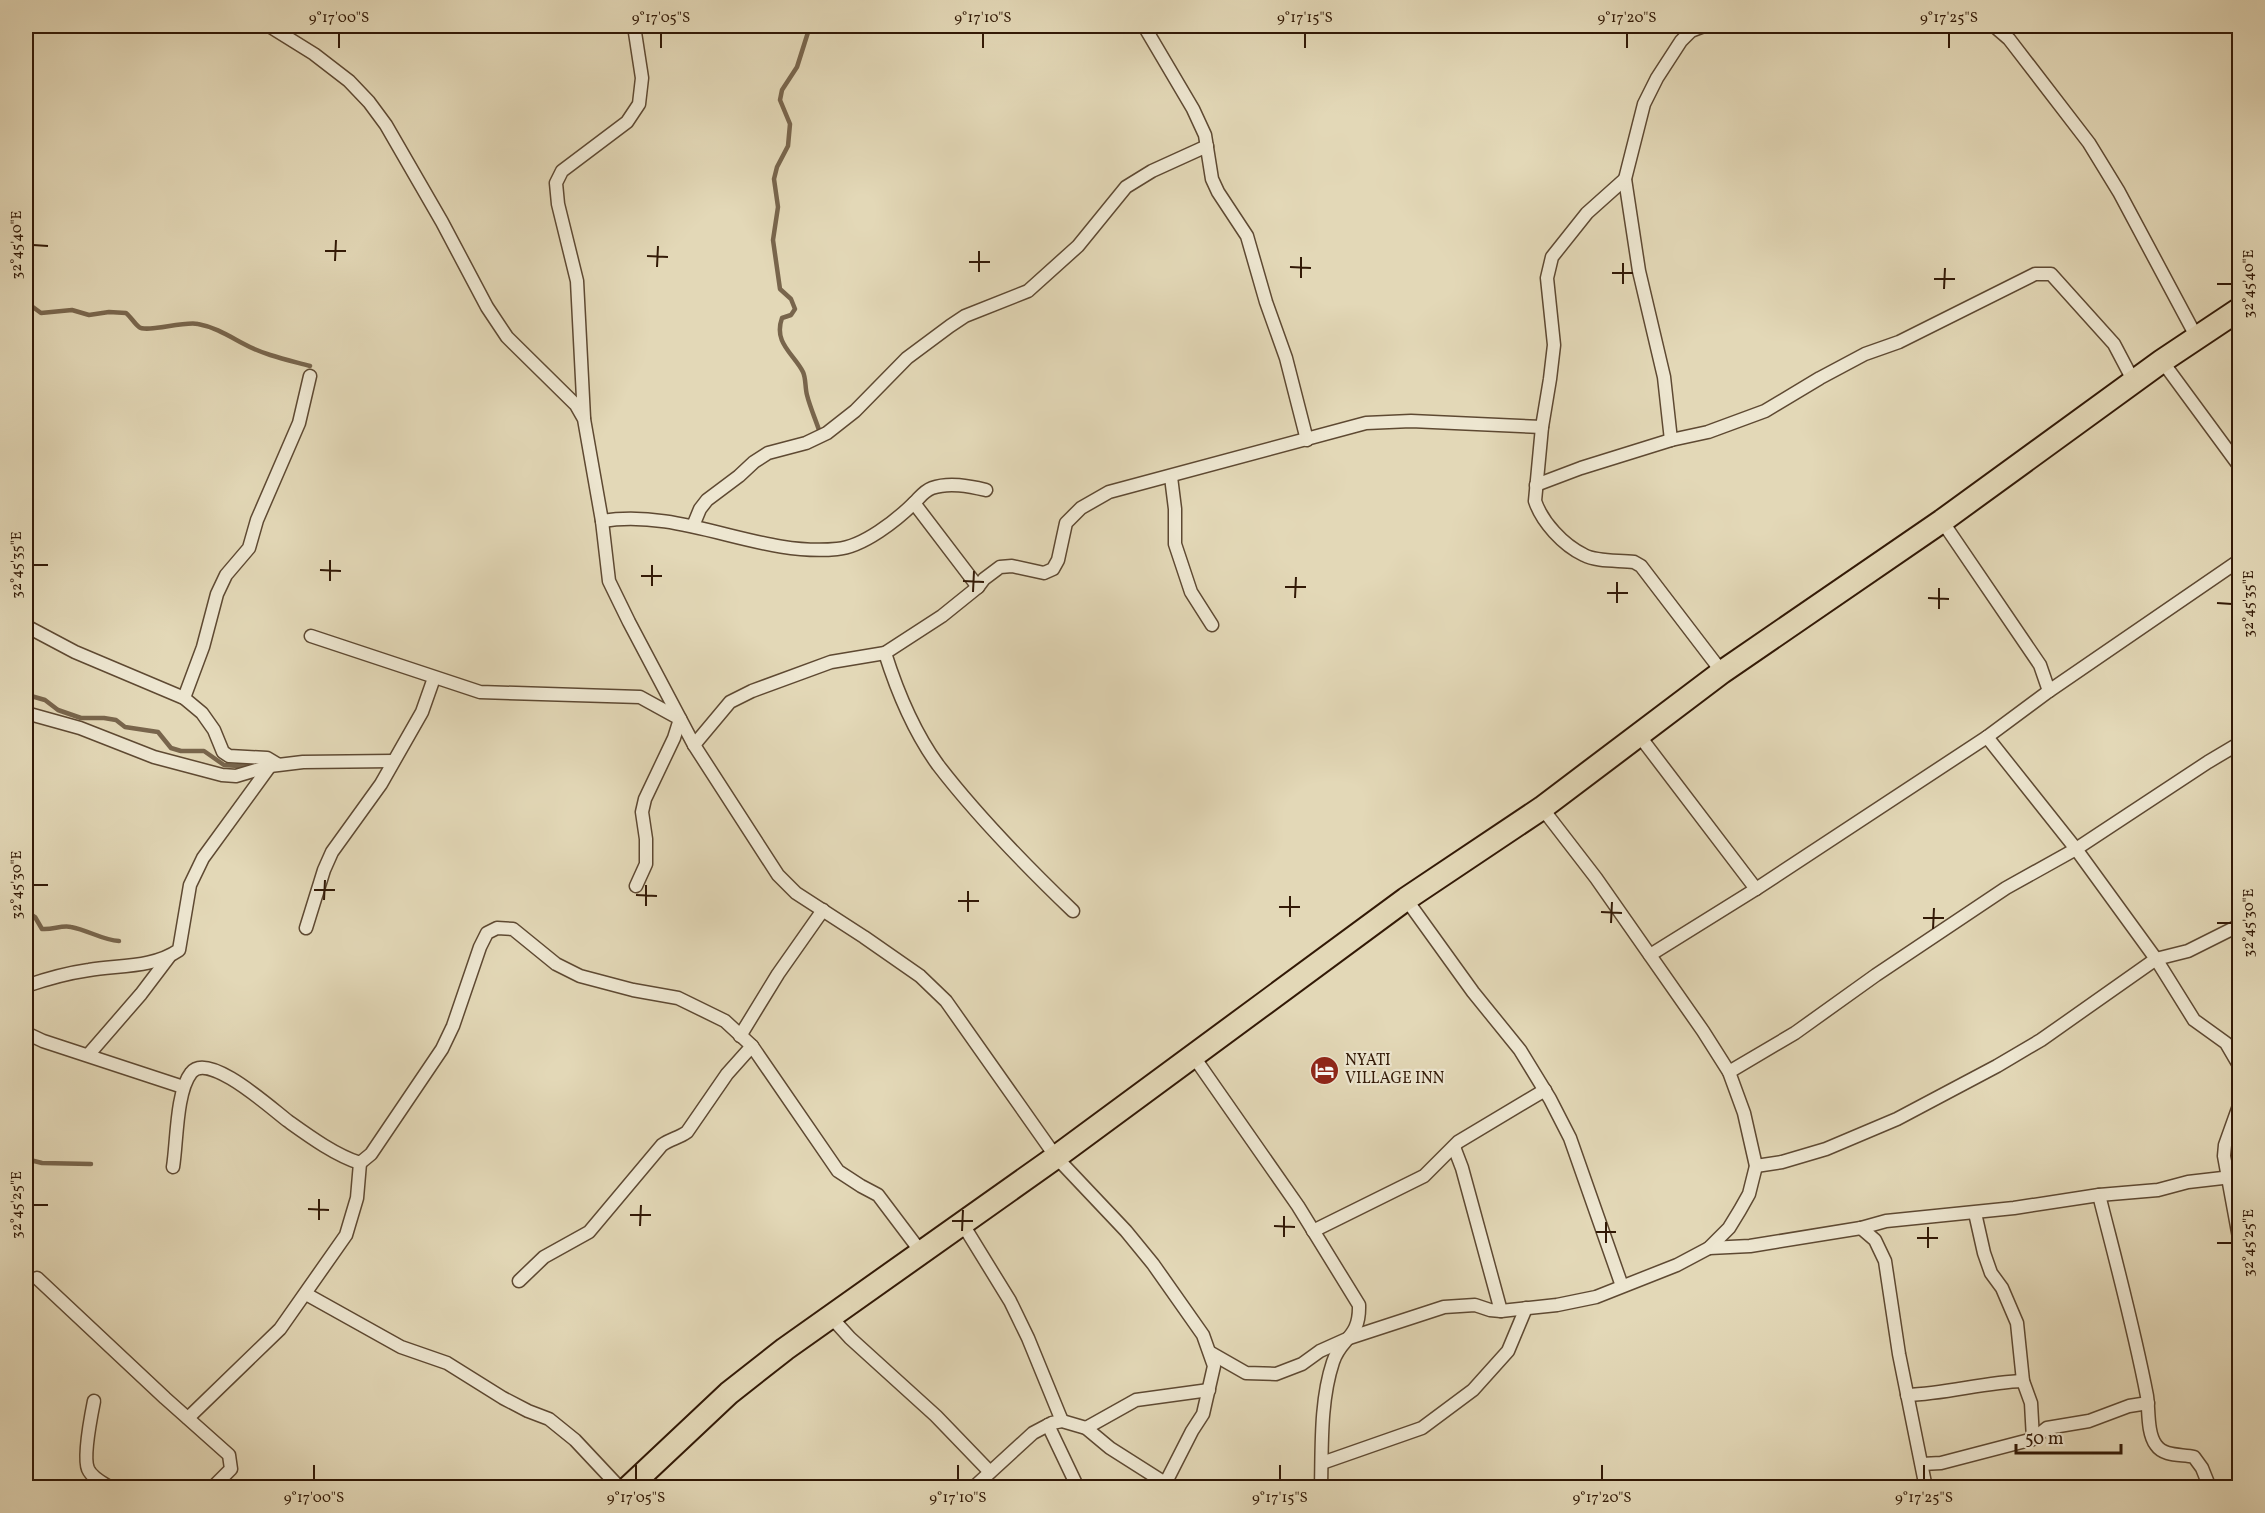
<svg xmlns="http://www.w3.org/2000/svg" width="2265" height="1513" viewBox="0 0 2265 1513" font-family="Vollkorn,serif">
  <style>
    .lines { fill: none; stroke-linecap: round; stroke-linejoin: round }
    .stream { stroke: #78654c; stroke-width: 4.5 }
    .street-casing { stroke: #5e4932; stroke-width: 15 }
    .highway-casing { stroke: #321906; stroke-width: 26 }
    .street { stroke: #ede6d0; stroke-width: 12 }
    .highway { stroke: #e3d8b7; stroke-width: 22 }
    .ticks { fill: none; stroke: #321906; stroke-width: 2 }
    .labels { text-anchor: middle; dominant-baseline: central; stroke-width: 4.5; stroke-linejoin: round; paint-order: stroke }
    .poi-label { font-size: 16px; fill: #321906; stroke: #ede6d0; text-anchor: start }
    .neatline { fill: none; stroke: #321906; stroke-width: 2 }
    .ticks-label { font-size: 15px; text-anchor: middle; fill: #321906 }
  </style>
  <rect width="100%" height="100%" fill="#e3d8b7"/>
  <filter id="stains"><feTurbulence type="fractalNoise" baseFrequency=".00333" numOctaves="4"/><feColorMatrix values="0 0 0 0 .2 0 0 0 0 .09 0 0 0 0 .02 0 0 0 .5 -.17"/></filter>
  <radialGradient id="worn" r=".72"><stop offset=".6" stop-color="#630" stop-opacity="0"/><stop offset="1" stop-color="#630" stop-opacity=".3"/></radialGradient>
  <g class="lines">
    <g class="stream">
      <path d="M 810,26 L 797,67 L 782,90 L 780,100 L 790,124 L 788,146 L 777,167 L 774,179 L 778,207 L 773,240 L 780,289 L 791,299 L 795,309 L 791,315 L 782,318 C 773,343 794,354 803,372 C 806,378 805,388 807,395 C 810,407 815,418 819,430"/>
      <path d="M 26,302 L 41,313 L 72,310 L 89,315 L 109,312 L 126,313 C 131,317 134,323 139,327 C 146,333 183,321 198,324 C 215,327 229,336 244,344 C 264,355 288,360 310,366"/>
      <polyline points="26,689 31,696 45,700 58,710 81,718 104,718 116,720 125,727 158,732 171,748 181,751 204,751 224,765 238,766 252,762"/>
      <path d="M 26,911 L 35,917 L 42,929 C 53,930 61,925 71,927 C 88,930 102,940 119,941"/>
      <polyline points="26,1159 42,1163 91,1164"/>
    </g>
    <defs>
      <g id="street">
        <polyline points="269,26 314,54 349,81 369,102 386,125 442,222 487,307 507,337 576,405 584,419 602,521 609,581 629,622 694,745 778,875 796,893 864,937 920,976 946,1001 1056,1157 1126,1231 1153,1264 1203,1335 1214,1366 1203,1414 1192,1431 1166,1482"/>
        <polyline points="1144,26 1193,109 1205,135 1212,179 1218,192 1247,236 1266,302 1286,358 1307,440"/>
        <polyline points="1994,26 2009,39 2089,143 2119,192 2197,338"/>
        <path d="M 1625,179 L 1587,213 L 1552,257 L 1547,278 L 1554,345 L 1550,379 L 1542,427 L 1535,501 C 1542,522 1563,545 1584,555 C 1597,562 1619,560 1634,562 L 1641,566 L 1722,672"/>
        <polyline points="2162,361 2240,467"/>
        <polyline points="584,418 577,281 558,204 556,183 562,171 627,122 639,104 642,78 634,26"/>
        <polyline points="1671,440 1664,377 1639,271 1625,179 1644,104 1657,78 1681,41 1691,31 1704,26"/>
        <polyline points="1171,477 1175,509 1175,544 1191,592 1212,625"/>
        <polyline points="1536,485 1581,468 1671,440 1708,432 1765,411 1820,378 1865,354 1899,342 2035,274 2051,274 2114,344 2134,382"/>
        <polyline points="914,503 978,587"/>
        <path d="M 602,521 C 684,508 758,557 837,549 C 863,547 897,520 915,502 C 920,497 924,491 932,488 C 949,482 969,486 986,490"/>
        <polyline points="1942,521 2040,665 2049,691"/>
        <polyline points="693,526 700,509 707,500 739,476 754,462 768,453 806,443 827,433 855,411 907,358 950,326 965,316 1028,291 1078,246 1126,187 1152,171 1207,146"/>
        <polyline points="26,626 75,652 184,698 202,713 214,730 223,752 229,756 267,758 277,764"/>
        <polyline points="311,636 480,692 640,697 680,719 674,738 645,799 642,812 646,839 646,864 636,886"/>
        <path d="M 885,653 C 897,691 914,732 938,765 C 978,817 1025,865 1073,911"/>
        <polyline points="184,698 203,647 217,594 226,575 249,548 257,520 299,423 310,376"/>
        <polyline points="26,713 80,728 154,757 222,775 236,776 270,766 303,762 393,761"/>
        <polyline points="1638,734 1756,889"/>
        <polyline points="1987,737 2076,849 2156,959 2194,1020 2226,1043 2240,1067"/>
        <polyline points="694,745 730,702 752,691 831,662 885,653 942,616 978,587 984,579 1000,567 1012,566 1044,573 1053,569 1058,560 1066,523 1081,508 1109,492 1366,423 1411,421 1542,427"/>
        <polyline points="1406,899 1473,992 1520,1050 1550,1099 1570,1138 1622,1286"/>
        <polyline points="306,928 324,870 332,852 381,784 422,712 434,678"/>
        <polyline points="1650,955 1756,889 1987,737 2049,691 2240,560"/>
        <path d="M 26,986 C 46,979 68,973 89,970 C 119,965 153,968 179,950 L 190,885 L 203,858 L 270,766"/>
        <polyline points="26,1033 43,1041 183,1087"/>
        <polyline points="740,1036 778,974 823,910"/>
        <polyline points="89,1054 141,994 169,957"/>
        <path d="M 1194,1057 L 1298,1206 L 1359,1305 C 1360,1339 1341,1337 1333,1362 C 1320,1401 1322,1447 1321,1488"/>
        <polyline points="1729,1072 1795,1033 1876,975 2006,888 2076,849 2208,762 2240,743"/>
        <polyline points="2240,1103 2225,1145 2224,1156 2240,1243"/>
        <polyline points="1454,1147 1462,1168 1501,1311"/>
        <polyline points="1756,1166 1782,1162 1826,1149 1897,1119 1997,1066 2041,1040 2156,959 2188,951 2240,925"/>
        <path d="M 173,1167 C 177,1143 176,1092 191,1073 C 208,1050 273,1110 288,1121 C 309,1136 335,1155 360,1163 L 371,1154 L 442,1049 L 453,1026 L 480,947 L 487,933 L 497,928 L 513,929 L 556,964 L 580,976 L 633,990 L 678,998 L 725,1021 L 752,1046 L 838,1171 L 861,1186 L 878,1195 L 921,1252"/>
        <path d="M 2099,1195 C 2116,1262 2134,1328 2147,1396 C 2149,1410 2147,1433 2156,1445 C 2164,1457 2182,1454 2194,1457 L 2202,1468 L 2210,1488"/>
        <polyline points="1975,1213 1984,1253 1991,1273 2002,1288 2017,1323 2023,1381 2031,1403 2033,1439"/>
        <polyline points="962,1223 1010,1301 1028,1338 1062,1421"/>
        <polyline points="1861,1228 1875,1240 1885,1261 1899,1354 1926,1488"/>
        <polyline points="1313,1231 1424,1176 1458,1142 1545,1090"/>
        <polyline points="1709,1248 1750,1246 1861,1228 1886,1221 2014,1208 2099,1195 2158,1190 2188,1182 2240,1176"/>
        <polyline points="37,1278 165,1398 229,1455 231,1469 212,1488"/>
        <path d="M 519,1281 L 544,1257 L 589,1232 L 662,1145 C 670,1139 679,1138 687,1132 L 727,1074 L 752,1046"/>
        <polyline points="306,1294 401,1347 447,1363 503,1398 528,1411 549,1419 575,1440 620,1488"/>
        <polyline points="831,1317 850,1338 936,1416 990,1472"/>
        <polyline points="1211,1353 1246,1373 1276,1374 1302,1364 1320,1351 1349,1338 1444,1307 1475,1305 1490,1310 1501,1311 1557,1305 1596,1297 1677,1265 1709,1248 1729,1228 1740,1210 1749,1194 1756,1166 1744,1113 1729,1072 1703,1031 1596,878 1542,808"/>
        <path d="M 1907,1395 C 1947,1394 1984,1382 2023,1381"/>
        <path d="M 94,1401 C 91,1416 83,1457 88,1469 C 92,1478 103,1483 111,1488"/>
        <polyline points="188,1418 280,1329 346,1235 357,1198 360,1163"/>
        <polyline points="1048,1425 1078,1488"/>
        <polyline points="1086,1428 1136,1400 1209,1390"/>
        <polyline points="1322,1463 1422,1428 1473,1390 1508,1351 1526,1308"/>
        <polyline points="1922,1464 1941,1463 2033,1439 2047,1428 2089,1421 2129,1406 2148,1403"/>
        <polyline points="973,1488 1033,1433 1052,1423 1062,1421 1086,1428 1110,1448 1173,1488"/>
      </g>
      <polyline id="highway" points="628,1488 729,1393 785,1349 1056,1157 1406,899 1542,808 1722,672 1942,521 2162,361 2240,309"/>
    </defs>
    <use href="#street" class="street-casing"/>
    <use href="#highway" class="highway-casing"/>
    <use href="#street" class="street"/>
    <use href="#highway" class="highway"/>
  </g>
  <path class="ticks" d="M 339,48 L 339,33M 661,48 L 661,33M 983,48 L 983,33M 1305,48 L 1305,33M 1627,48 L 1627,33M 1949,48 L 1949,33M 33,245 L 48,246M 325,251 L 346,251M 647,256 L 668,257M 335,261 L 336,240M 969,262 L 990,262M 657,267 L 658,246M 1290,267 L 1311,268M 979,272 L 979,251M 1612,273 L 1633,273M 1301,278 L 1301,257M 1934,279 L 1955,279M 1623,284 L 1623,263M 2217,284 L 2232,284M 1944,289 L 1945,268M 33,565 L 48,565M 320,570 L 341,571M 641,576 L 662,576M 330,581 L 330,560M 963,581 L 984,582M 652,586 L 652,565M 1285,587 L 1306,587M 973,592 L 974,571M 1607,593 L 1628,593M 1295,598 L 1296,577M 1928,598 L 1949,599M 1617,603 L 1617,582M 2217,603 L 2232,604M 1939,609 L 1939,588M 33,885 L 48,885M 314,890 L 335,890M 636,895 L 657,896M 324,900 L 325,880M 958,901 L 979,901M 646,906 L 646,885M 1279,907 L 1300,907M 968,912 L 968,891M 1601,912 L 1622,913M 1290,917 L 1290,896M 1923,918 L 1944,918M 1611,923 L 1612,902M 2217,923 L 2232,923M 1933,929 L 1934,908M 33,1205 L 48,1205M 308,1209 L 329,1210M 630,1215 L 651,1215M 319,1220 L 319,1199M 952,1221 L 973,1221M 640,1226 L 641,1205M 1274,1226 L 1295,1227M 962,1231 L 963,1210M 1596,1232 L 1616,1232M 1284,1237 L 1284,1216M 1917,1238 L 1938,1238M 1606,1243 L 1606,1222M 2217,1243 L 2232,1243M 1928,1248 L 1928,1227M 314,1480 L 314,1465M 636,1480 L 636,1465M 958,1480 L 958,1465M 1280,1480 L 1280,1465M 1602,1480 L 1602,1465M 1924,1480 L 1924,1465"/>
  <defs>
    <symbol id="hotel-disc" viewBox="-11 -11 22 22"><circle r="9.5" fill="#8f2418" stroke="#ede6d0"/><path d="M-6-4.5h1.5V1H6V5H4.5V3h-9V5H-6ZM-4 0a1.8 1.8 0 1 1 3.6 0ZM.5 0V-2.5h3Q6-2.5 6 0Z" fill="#fff"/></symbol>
  </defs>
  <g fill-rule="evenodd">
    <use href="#hotel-disc" x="1308" y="1054" width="33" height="33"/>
  </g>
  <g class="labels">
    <g class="poi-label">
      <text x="1345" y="1061">NYATI<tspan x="1345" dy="18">VILLAGE INN</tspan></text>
    </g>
  </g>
  <rect width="2265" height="1513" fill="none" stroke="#e3d8b7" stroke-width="66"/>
  <path d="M2016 1444v9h105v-9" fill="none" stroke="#321906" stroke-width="3"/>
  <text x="2025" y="1444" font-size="18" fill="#321906" stroke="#ede6d0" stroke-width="4.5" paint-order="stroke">50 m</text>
  <rect x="33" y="33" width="2199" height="1447" class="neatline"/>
  <g class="ticks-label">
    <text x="339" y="22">9°17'00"S</text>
    <text x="661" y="22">9°17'05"S</text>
    <text x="983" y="22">9°17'10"S</text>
    <text x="1305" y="22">9°17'15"S</text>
    <text x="1627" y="22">9°17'20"S</text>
    <text x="1949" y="22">9°17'25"S</text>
    <text transform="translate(16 245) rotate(-90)" y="5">32°45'40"E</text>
    <text transform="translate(2248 284) rotate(-90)" y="5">32°45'40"E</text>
    <text transform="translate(16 565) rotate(-90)" y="5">32°45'35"E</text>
    <text transform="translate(2248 604) rotate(-90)" y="5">32°45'35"E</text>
    <text transform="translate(16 885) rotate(-90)" y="5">32°45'30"E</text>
    <text transform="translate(2248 923) rotate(-90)" y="5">32°45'30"E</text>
    <text transform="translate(16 1205) rotate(-90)" y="5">32°45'25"E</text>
    <text transform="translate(2248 1243) rotate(-90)" y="5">32°45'25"E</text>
    <text x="314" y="1502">9°17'00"S</text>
    <text x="636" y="1502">9°17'05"S</text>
    <text x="958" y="1502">9°17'10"S</text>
    <text x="1280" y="1502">9°17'15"S</text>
    <text x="1602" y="1502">9°17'20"S</text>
    <text x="1924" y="1502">9°17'25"S</text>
  </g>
  <rect width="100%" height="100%" filter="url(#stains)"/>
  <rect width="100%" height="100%" fill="url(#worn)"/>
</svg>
